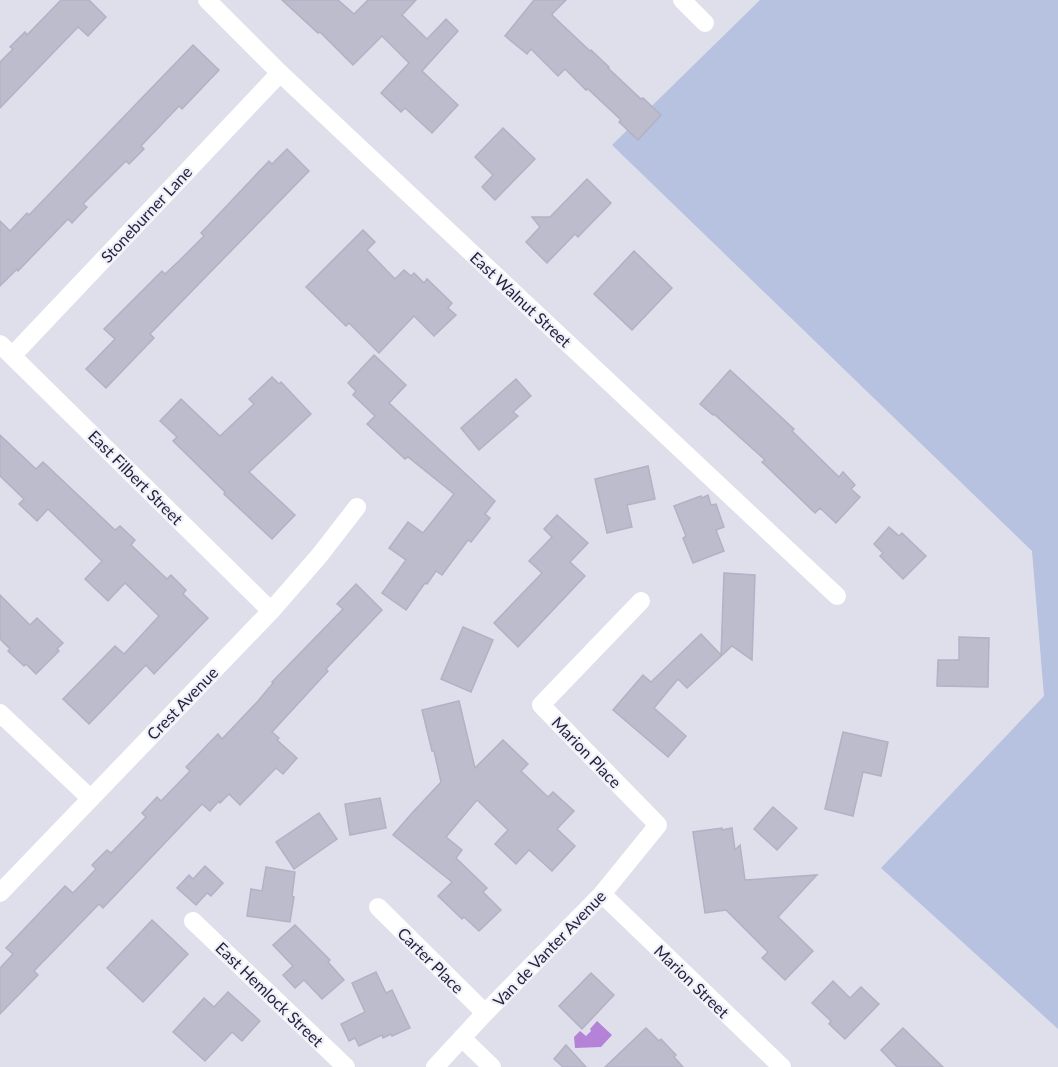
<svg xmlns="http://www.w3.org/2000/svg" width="1058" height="1067" viewBox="0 0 1058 1067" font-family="Lato,sans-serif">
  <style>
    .green { fill: #b6c2df }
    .water { fill: #b482d6 }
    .building { fill: #bcbccd; stroke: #b2b1c6; stroke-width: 1.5 }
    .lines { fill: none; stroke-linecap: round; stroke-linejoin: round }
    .minor { stroke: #fff; stroke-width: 18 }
    .labels { text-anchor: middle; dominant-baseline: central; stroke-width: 4.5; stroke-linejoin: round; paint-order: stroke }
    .street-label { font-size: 16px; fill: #241f3d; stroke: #f0f1f8 }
  </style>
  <rect width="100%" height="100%" fill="#dfdfec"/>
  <polygon class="green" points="760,0 1058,0 1058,1029 881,868 1044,696 1032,551 612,145"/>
  <polygon class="water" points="597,1021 612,1035 601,1047 575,1048 574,1037 580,1031 586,1036 591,1031 590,1029"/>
  <g class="building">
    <polygon points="61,0 89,0 106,17 88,36 78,27 0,108 0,62 13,49 10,47 25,32 27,35"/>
    <polygon points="282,0 338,0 354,14 368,0 416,0 402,15 427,39 446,19 458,31 422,71 458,105 432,133 405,108 401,112 381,93 409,63 382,36 353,65 320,32 318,33"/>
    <polygon points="534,0 566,0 552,14 553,16 590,51 591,50 609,67 608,68 641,99 643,98 661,115 638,140 619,122 621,120 588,89 586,90 565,69 558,76 531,49 527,54 505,36"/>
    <polygon points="193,45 219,70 182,109 179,106 141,146 144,149 129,164 126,161 83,204 87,207 72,223 68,219 18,271 17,269 0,286 0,221 10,231 27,213 29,215"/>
    <polygon points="503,128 535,159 495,200 482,187 493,175 475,157"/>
    <polygon points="287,149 309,171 150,334 154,338 106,388 86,369 115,339 104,329 162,271 165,274 180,260 204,236 201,233 269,161 272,164"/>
    <polygon points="587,179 611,203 578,237 575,234 547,263 526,242 540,227 532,217 550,217"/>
    <polygon points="363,230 375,242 367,250 395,279 404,270 411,276 414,273 424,283 427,279 452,303 448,308 456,315 434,336 414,316 379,353 349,323 346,326 306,287"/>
    <polygon points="634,251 672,288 632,330 594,294"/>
    <polygon points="374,355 406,385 389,403 495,501 485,514 490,518 471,542 468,540 442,575 436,571 427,584 425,583 406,610 382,593 406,560 389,548 408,522 423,533 454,494 408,457 405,459 367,424 375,416 353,395 356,391 348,383"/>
    <polygon points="730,370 794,429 792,431 839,477 843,472 855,485 851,489 860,497 836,523 820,508 815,513 762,462 765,460 714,414 713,415 700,404"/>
    <polygon points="272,377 279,384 281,382 311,414 249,472 295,515 272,539 224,494 225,492 173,441 177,437 160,421 181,399 220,436 254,404 249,399"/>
    <polygon points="516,379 531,396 513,412 518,416 479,450 461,428"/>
    <polygon points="0,435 36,469 43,462 115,530 120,526 135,540 131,545 167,579 171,575 186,590 183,594 208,618 154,674 146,665 89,724 63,699 115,646 124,654 159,616 125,583 108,601 85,579 102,561 48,509 37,521 19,504 24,499 0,476"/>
    <polygon points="648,466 655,499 627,505 632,527 607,533 595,479"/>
    <polygon points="708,495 711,505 716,504 724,527 716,530 724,551 693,563 683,538 686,536 674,506 701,496 702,498"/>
    <polygon points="557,515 588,543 570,562 585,576 518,647 494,623 542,573 529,561 552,537 544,529"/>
    <polygon points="889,527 899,536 902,533 926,556 903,579 880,556 883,553 874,544"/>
    <polygon points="724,573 755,575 752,660 732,646 687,688 678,679 654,708 686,736 668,757 613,710 643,675 651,682 701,634 721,655"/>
    <polygon points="356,584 382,610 326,669 328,671 272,732 279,738 277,740 297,758 283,774 276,768 240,805 229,794 220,803 219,801 210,811 202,804 103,908 99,904 34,971 38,975 0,1014 0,968 13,954 6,948 65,886 73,893 96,869 92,865 107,850 111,853 146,817 142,813 157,797 161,801 190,771 186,767 218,734 222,739 258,701 273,683 272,682 343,609 337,604"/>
    <polygon points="0,595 30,625 37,618 63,643 57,649 59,651 36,674 26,664 24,666 8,651 10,649 0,639"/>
    <polygon points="463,627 493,640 471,692 441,679"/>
    <polygon points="959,637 989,638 988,687 937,686 938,660 959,660"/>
    <polygon points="459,701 475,768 503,740 528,764 521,771 548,797 553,792 574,811 557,829 575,846 552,871 529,850 516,864 495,844 508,830 477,800 446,837 462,850 456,858 487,888 483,892 501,910 479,931 464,917 462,919 438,896 452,882 393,835 412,813 441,782 434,751 432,751 422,710"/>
    <polygon points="843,732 888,742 881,776 863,772 853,816 825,809"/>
    <polygon points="380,798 386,828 350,835 345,804"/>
    <polygon points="773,807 797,828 777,850 754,829"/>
    <polygon points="319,813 337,839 294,869 276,842"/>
    <polygon points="722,828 722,830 732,828 735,850 740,845 745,880 817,875 778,917 813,951 785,980 762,958 768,952 726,910 705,913 693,832"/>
    <polygon points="205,866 223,883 211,896 207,893 196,905 177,888 189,875 193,879"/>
    <polygon points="266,867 295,872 292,896 294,897 290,922 247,916 251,889 262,891"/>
    <polygon points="152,920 188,954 143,1002 107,968"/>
    <polygon points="295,925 330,960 328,962 344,980 322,999 304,980 295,988 283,975 293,966 273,945"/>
    <polygon points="376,972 386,993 392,990 410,1028 392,1036 391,1034 383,1038 382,1035 359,1046 355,1038 349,1041 341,1024 365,1012 352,983"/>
    <polygon points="591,973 614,995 582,1029 559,1006"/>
    <polygon points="833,981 850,998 861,987 879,1004 845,1039 829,1024 831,1021 812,1003"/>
    <polygon points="228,992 260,1021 242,1041 232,1032 205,1061 173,1032 204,998 214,1007"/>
    <polygon points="646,1028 659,1041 661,1039 676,1055 674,1057 683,1067 605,1067"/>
    <polygon points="903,1028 943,1067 897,1067 881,1050"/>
    <polygon points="566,1045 586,1067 563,1067 554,1059"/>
  </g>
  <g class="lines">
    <g class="minor">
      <polyline points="207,0 280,73 837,596"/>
      <polyline points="682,0 705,23"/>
      <polyline points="0,344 271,611"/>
      <polyline points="12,356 280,73"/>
      <polyline points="0,713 90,798"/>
      <polyline points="0,893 271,611 319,556 357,507"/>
      <polyline points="602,894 782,1067"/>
      <polyline points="378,907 485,1013"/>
      <polyline points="193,921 346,1067"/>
      <polyline points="462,1038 492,1067"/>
      <polyline points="435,1067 485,1013 602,894 658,825 541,705 641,601"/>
    </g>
  </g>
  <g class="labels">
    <g class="street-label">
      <text transform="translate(146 214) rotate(-47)">Stoneburner Lane</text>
      <text transform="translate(521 299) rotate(43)">East Walnut Street</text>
      <text transform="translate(136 477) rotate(45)">East Filbert Street</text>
      <text transform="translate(182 703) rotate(-46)">Crest Avenue</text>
      <text transform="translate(587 752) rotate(46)">Marion Place</text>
      <text transform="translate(549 948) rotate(-46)">Van de Vanter Avenue</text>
      <text transform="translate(431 960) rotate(45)">Carter Place</text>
      <text transform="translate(692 981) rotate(44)">Marion Street</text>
      <text transform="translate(270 994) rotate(44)">East Hemlock Street</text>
    </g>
  </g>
</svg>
